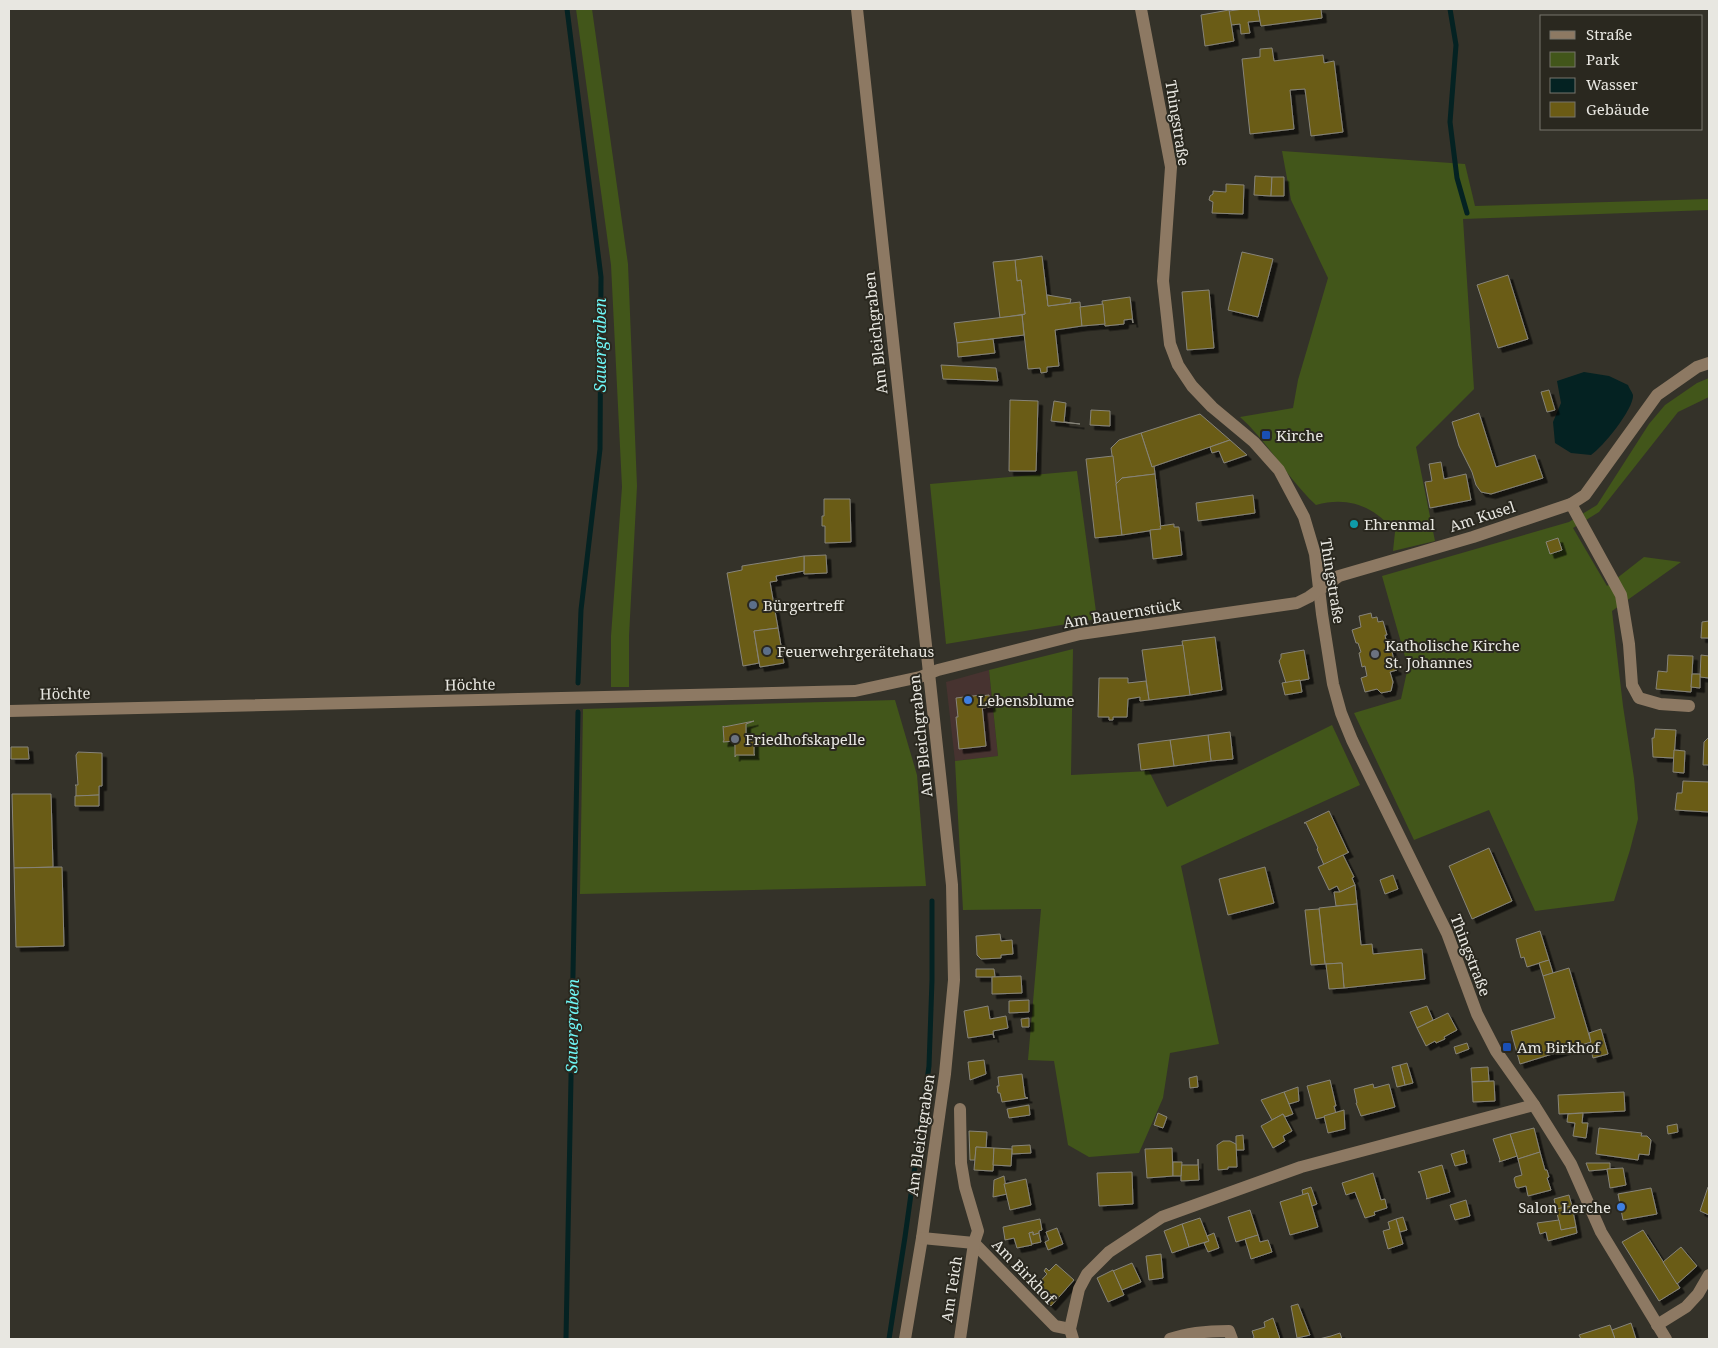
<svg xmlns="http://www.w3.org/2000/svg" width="1718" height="1348" viewBox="0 0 1718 1348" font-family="'Noto Serif',serif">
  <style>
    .commercial { fill: #473330 }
    .green { fill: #42561a }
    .water { fill: #042222 }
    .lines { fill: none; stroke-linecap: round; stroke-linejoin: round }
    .stream { stroke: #042222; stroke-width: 5 }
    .building { fill: #6b5b14; stroke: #86847a; filter: url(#shadow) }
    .minor { stroke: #8d7963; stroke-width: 12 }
    .transit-dot { fill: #1a4fb4; stroke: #2a281f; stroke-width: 2 }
    .culture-dot { fill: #0f9aa8; stroke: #2a281f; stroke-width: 2 }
    .service-dot { fill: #5c6f8a; stroke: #2a281f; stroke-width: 2 }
    .worship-dot { fill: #6b7280; stroke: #2a281f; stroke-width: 2 }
    .shop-dot { fill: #3f7fe0; stroke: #2a281f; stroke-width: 2 }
    .labels { text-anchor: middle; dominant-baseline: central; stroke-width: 4; stroke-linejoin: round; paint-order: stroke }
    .street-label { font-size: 15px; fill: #e8e7e1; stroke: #2a281f }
    .poi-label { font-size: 15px; fill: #e8e7e1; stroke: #2a281f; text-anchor: start }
    .water-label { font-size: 16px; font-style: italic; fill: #6ff7f7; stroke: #2a281f }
  </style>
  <defs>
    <filter id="shadow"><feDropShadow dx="4.5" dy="4.5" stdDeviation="0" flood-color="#0009"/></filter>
  </defs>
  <rect width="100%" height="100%" fill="#343229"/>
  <polygon class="commercial" points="989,670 998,756 955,761 946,682"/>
  <g class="green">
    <polygon points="576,9 592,9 628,264 637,486 629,636 629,687 611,687 611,636 622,487 611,265"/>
    <path d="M 1282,151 L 1465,164 L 1475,206 L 1709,199 L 1709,210 L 1463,219 L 1474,389 L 1416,447 L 1435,541 L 1393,551 L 1395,532 C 1374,506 1348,496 1316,505 C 1287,478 1269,443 1240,417 L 1293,408 L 1298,380 L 1328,278 L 1291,200 Z"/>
    <polygon points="1709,378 1709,397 1678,412 1599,512 1573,528 1607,586 1644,557 1681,562 1612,611 1623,706 1634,778 1638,819 1630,850 1614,901 1535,911 1489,810 1414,840 1354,713 1401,699 1408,667 1382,576 1569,522 1597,505 1649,424 1665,405 1697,383"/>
    <polygon points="1077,471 1097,619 946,644 930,484"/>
    <polygon points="1073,649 1071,775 1149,771 1167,807 1332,725 1360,785 1181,866 1219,1044 1170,1053 1163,1098 1139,1153 1089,1157 1068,1145 1054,1061 1028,1060 1041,909 963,910 955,761 998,756 989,670"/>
    <polygon points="895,700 917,775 926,886 580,894 583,709"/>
  </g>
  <path class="water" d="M 1584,372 L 1609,376 L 1628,385 C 1629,388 1632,392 1633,395 C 1634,409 1602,448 1591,455 L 1571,453 L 1555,443 L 1553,422 L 1561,403 L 1557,381 Z"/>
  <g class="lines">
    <g class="stream">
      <polyline points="567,9 601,277 600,449 581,610 578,683"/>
      <polyline points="1450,9 1456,45 1450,122 1457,178 1467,213"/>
      <polyline points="566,1339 578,712"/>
      <polyline points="889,1339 905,1237 929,1066 932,980 932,901"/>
    </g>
  </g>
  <g class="building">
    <polygon points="1244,9 1258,9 1260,21 1248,22 1250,33 1241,34 1240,24 1231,25 1229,11"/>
    <polygon points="1258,9 1321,9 1322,18 1261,26"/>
    <polygon points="1229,10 1234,41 1205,46 1201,15"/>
    <polygon points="1272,48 1274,61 1323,55 1324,63 1334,61 1343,132 1311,136 1305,89 1290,90 1294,129 1250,134 1242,59 1260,57 1260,49"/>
    <polygon points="1255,176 1272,177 1271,196 1254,195"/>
    <polygon points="1272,177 1284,177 1284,196 1271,196"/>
    <polygon points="1226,184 1244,185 1243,214 1212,213 1213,202 1209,200 1210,196 1213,194 1213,191 1226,192"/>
    <polygon points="1242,252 1273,259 1258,317 1228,310"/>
    <polygon points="1042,256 1048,306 1080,302 1082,326 1055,330 1059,366 1047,367 1047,372 1041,373 1040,368 1028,369 1022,315 1025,314 1021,280 1017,281 1015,260"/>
    <polygon points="1015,260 1017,281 1021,280 1025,314 1000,318 993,262"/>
    <polygon points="1508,275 1528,339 1498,348 1477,285"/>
    <polygon points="1209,290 1214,348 1187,350 1182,292"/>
    <polygon points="1047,295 1071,299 1070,303 1048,306"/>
    <polygon points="1130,297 1133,323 1132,319 1124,320 1124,324 1105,326 1102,301"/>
    <polygon points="1103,304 1105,324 1082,326 1080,307"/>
    <polygon points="1022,315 1024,335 957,343 954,323"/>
    <polygon points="993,339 995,353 958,357 957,343"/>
    <polygon points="941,365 996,368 998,381 943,379"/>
    <polygon points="1549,390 1555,410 1547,412 1541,392"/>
    <polygon points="1010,400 1038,401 1036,471 1009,471"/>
    <polygon points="1054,401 1066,403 1064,422 1080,424 1051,421"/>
    <polygon points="1091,410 1110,411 1110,426 1090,425"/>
    <polygon points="1479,413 1496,467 1535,455 1543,478 1491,494 1481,492 1476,485 1472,472 1459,446 1452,422"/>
    <polygon points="1200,414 1230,440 1152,467 1141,433"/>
    <polygon points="1141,433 1152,467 1154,466 1155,474 1122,478 1116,484 1111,448 1119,440"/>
    <polygon points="1230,440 1247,455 1224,463 1219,451 1212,453 1210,447"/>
    <polygon points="1113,456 1122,535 1095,538 1086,459"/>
    <polygon points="1441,462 1444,479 1466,474 1471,500 1430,508 1425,482 1432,481 1429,464"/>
    <polygon points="1155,474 1161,529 1122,535 1116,484 1122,478"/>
    <polygon points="1253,495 1255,513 1198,521 1196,503"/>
    <polygon points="824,499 850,499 851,542 825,543 825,526 822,526 822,516 824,516"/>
    <polygon points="1174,524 1174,527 1179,527 1182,555 1153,559 1150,530 1161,529 1160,526"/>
    <polygon points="1558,538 1562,550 1550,554 1546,542"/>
    <polygon points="826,555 827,573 804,574 804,556"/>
    <polygon points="804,556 804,571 776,576 777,581 770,582 778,628 754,631 759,663 743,666 727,573 742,570 742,566"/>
    <polygon points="1371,613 1372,618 1377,617 1378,622 1383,621 1387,635 1385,635 1387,645 1390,644 1393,656 1393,658 1391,659 1394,668 1396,668 1397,670 1390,672 1393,682 1391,691 1381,693 1377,689 1365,692 1361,678 1367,676 1365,666 1362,667 1359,653 1361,652 1358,643 1356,643 1352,630 1361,627 1359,616"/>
    <polygon points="1709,621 1709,638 1701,638 1702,622"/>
    <polygon points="778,628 784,663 760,667 754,631"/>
    <polygon points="1215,637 1222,690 1190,695 1182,641"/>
    <polygon points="1183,645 1190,695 1149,700 1142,650"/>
    <polygon points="1304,650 1309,679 1286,683 1279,661 1281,658 1281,654"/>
    <polygon points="1668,655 1693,656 1691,692 1656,689 1658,671 1667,672"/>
    <polygon points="1701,655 1709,656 1709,678 1700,677"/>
    <polygon points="1692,674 1700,674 1700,688 1691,687"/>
    <polygon points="1099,678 1128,678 1128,683 1146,681 1149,700 1140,701 1140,697 1128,699 1127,717 1113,717 1113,720 1109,720 1109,717 1098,717"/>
    <polygon points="1300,680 1302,692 1285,695 1282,683"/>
    <polygon points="981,695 986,746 959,749 956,717 958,717 956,698"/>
    <polygon points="989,695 991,707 982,708 981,696"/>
    <polygon points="754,721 746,724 746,740 752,740 754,738 754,754 755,755 736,755 735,757 735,741 723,742 724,740 723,726 724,727"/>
    <polygon points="1655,729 1676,730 1674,758 1653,757 1652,738 1654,738"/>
    <polygon points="1230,732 1233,759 1211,761 1208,735"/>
    <polygon points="1208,735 1211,761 1174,766 1170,740"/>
    <polygon points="1709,737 1709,765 1703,765 1704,742"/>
    <polygon points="1170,740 1174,766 1141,770 1138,744"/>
    <polygon points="11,747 28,747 29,759 11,759"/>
    <polygon points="1674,750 1685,751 1684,773 1673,772"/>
    <polygon points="78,752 102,753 102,786 99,786 99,795 76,796 76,786 75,785 78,785 76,755"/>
    <polygon points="1683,781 1709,782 1709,812 1675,810 1677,793 1682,793"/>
    <polygon points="12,794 51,794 53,867 14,868"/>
    <polygon points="99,795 99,806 75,806 75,796"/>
    <polygon points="1329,811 1348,852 1349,852 1324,865 1317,849 1318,848 1306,823 1304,823"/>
    <polygon points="1489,848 1512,901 1472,919 1449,866"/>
    <polygon points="1343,855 1354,877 1352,878 1355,885 1340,892 1337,886 1329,890 1318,867"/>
    <polygon points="62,867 64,946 16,947 14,868"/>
    <polygon points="1265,867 1274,903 1228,915 1219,879"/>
    <polygon points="1393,875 1398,889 1385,894 1380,880"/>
    <polygon points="1355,885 1357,904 1336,906 1334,892 1340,892"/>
    <polygon points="1357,904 1361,945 1372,944 1373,954 1422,949 1425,979 1344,988 1342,963 1325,964 1319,908"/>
    <polygon points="1319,909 1325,964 1311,965 1305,910"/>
    <polygon points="1540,931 1549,960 1527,967 1524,957 1521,958 1516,939"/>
    <polygon points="1000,934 1001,941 1012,940 1013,954 1001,955 1001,958 981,959 977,955 976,936"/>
    <polygon points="1549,960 1553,973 1543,976 1539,963"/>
    <polygon points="1342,963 1344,988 1329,989 1326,964"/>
    <polygon points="1569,968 1591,1042 1520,1064 1511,1031 1555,1018 1543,976"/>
    <polygon points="976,969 994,969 995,977 976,977"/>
    <polygon points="1021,976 1022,993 992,994 992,977"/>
    <polygon points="1029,1000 1029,1012 1009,1013 1009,1001"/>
    <polygon points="988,1006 990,1019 1006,1016 1008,1028 993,1031 994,1038 993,1034 968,1038 964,1011"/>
    <polygon points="1427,1006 1433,1020 1417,1028 1410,1012"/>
    <polygon points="1448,1013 1457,1030 1444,1037 1445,1039 1436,1043 1435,1041 1426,1046 1417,1028"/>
    <polygon points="1029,1018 1029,1027 1022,1027 1021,1019"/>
    <polygon points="1601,1029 1608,1054 1593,1058 1589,1043 1591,1042 1589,1033"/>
    <polygon points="1467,1043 1469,1049 1456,1054 1454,1047"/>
    <polygon points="984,1060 986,1074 970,1080 968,1062"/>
    <polygon points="1407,1063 1413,1083 1405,1085 1400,1065"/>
    <polygon points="1400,1065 1405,1085 1397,1087 1392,1067"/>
    <polygon points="1488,1067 1489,1081 1472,1082 1471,1068"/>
    <polygon points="1022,1074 1025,1097 1028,1098 1002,1102 1000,1093 998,1093 997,1086 999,1086 998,1077"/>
    <polygon points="1197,1076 1198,1087 1190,1088 1189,1078"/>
    <polygon points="1330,1080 1336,1106 1334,1106 1336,1114 1316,1119 1307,1086"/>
    <polygon points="1494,1081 1495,1101 1473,1102 1472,1082"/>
    <polygon points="1373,1084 1374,1088 1389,1084 1395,1107 1361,1116 1356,1103 1357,1103 1354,1089"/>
    <polygon points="1298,1087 1299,1101 1289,1104 1284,1092"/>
    <polygon points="1284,1092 1293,1114 1285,1117 1283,1114 1272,1120 1261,1100"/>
    <polygon points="1624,1092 1625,1111 1559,1114 1558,1095"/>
    <polygon points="1029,1105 1030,1115 1009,1118 1007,1109"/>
    <polygon points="1344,1110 1345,1129 1328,1133 1324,1116"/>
    <polygon points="1158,1113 1167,1117 1163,1128 1154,1125"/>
    <polygon points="1583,1113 1582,1123 1588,1123 1586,1138 1573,1136 1575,1123 1567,1122 1568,1114"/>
    <polygon points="1283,1114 1292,1131 1283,1136 1285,1141 1273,1148 1261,1126"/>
    <polygon points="1677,1124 1678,1132 1668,1134 1667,1126"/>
    <polygon points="1534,1128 1540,1152 1518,1159 1510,1134"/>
    <polygon points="1599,1128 1642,1133 1641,1136 1647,1136 1651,1140 1649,1155 1639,1154 1638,1160 1596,1154"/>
    <polygon points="969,1131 987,1132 986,1148 976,1147 975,1160 970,1160"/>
    <polygon points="1510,1134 1517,1156 1499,1162 1500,1160 1493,1139"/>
    <polygon points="1243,1135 1244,1150 1236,1150 1236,1136"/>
    <polygon points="1223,1141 1230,1141 1236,1144 1237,1167 1228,1167 1228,1169 1218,1170 1217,1145"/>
    <polygon points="1030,1145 1031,1153 1012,1154 1012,1146"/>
    <polygon points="976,1147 994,1148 993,1171 974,1170"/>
    <polygon points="994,1148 1012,1149 1011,1166 993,1165"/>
    <polygon points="1172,1148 1173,1176 1147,1178 1145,1149"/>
    <polygon points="1464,1150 1467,1163 1455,1166 1451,1154"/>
    <polygon points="1540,1152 1545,1170 1547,1170 1549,1177 1547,1178 1551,1190 1528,1196 1526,1186 1518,1188 1516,1187 1514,1179 1515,1177 1522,1175 1518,1159"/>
    <polygon points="1198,1159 1199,1180 1181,1181 1181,1165 1198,1165"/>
    <polygon points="1173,1162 1182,1162 1181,1176 1173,1176"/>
    <polygon points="1586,1163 1610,1163 1610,1169 1589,1171"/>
    <polygon points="1442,1165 1450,1192 1426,1199 1427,1198 1420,1173 1418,1172"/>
    <polygon points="1623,1168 1626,1185 1610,1188 1607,1169"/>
    <polygon points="1132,1172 1133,1204 1099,1206 1097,1173"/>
    <polygon points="1373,1173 1381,1200 1385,1199 1387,1208 1374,1212 1375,1215 1365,1218 1355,1192 1346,1195 1342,1183"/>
    <polygon points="1004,1176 1007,1194 993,1197 994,1180"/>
    <polygon points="1026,1179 1031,1205 1010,1210 1004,1184"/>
    <polygon points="1311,1187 1317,1204 1312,1206 1308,1193 1303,1195 1302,1190"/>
    <polygon points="1708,1187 1709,1188 1709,1215 1700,1211"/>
    <polygon points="1651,1188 1657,1214 1623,1220 1618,1194"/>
    <polygon points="1308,1193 1318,1227 1290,1235 1280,1202"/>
    <polygon points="1569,1195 1572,1206 1556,1209 1554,1199"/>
    <polygon points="1466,1200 1470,1216 1455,1220 1450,1205"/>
    <polygon points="1572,1206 1576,1227 1561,1230 1556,1209"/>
    <polygon points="1250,1210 1258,1235 1236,1242 1228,1217"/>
    <polygon points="1403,1217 1407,1230 1400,1232 1396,1219"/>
    <polygon points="1200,1218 1209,1241 1189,1247 1182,1224"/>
    <polygon points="1040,1219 1042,1230 1039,1231 1039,1233 1033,1235 1033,1232 1029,1233 1032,1245 1017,1248 1014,1238 1005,1240 1003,1227"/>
    <polygon points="1396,1219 1403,1244 1388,1249 1383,1231 1390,1229 1388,1222"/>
    <polygon points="1559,1220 1561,1230 1576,1227 1577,1233 1548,1241 1546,1232 1540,1234 1537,1223"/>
    <polygon points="1182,1224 1189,1247 1172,1253 1164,1231"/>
    <polygon points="1057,1228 1063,1244 1048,1250 1045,1242 1049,1240 1046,1232"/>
    <polygon points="1643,1230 1680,1288 1659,1301 1622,1242"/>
    <polygon points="1033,1232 1033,1235 1039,1233 1041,1242 1032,1244 1029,1233"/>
    <polygon points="1214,1233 1219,1248 1208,1252 1204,1243 1209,1241 1207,1236"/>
    <polygon points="1258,1235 1260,1242 1268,1240 1272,1252 1251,1259 1245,1239"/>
    <polygon points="1681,1247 1697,1266 1677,1284 1663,1262"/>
    <polygon points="1161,1254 1163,1278 1149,1280 1146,1256"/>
    <polygon points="1132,1263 1141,1282 1122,1290 1113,1271"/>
    <polygon points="1056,1264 1074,1280 1051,1306 1033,1289 1047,1274 1044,1271 1046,1268 1049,1271"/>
    <polygon points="1113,1270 1124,1295 1108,1302 1097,1278"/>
    <polygon points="1298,1304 1310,1335 1297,1338 1291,1306"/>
    <polygon points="1273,1318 1280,1339 1253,1339 1254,1337 1252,1331 1265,1327 1264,1322"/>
    <polygon points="1631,1323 1636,1339 1615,1339 1612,1330"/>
    <polygon points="1610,1325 1615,1339 1581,1339 1579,1335"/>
    <polygon points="1340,1333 1342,1339 1319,1339 1331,1336"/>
  </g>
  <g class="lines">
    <g class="minor">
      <polyline points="857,9 952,885 954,980 945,1074 922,1238 905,1339"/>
      <polyline points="1141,9 1171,167 1163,281 1170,344 1178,365 1192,386 1212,407 1254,442 1279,470 1304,517 1315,554 1322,614 1333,684 1341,713 1352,740 1447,933 1477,1014 1496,1051 1534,1105 1571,1164 1601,1232 1666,1339"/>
      <polyline points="1571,504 1621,595 1629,644 1632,685 1639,698 1660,704 1689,706"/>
      <polyline points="9,711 855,691 920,677 938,670 1080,634 1297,603 1309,597 1339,576 1473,537 1571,504 1585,495 1657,395 1697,367 1709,363"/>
      <polyline points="922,1238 974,1243 1055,1326 1070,1329"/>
      <polyline points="1657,1325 1686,1307 1698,1294 1709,1275"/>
      <polyline points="960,1339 974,1243 978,1231 965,1187 961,1163 960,1109"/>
      <polyline points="1073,1339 1070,1329 1079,1289 1087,1274 1109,1252 1162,1217 1301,1167 1534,1105"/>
      <path d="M 1170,1339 C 1190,1332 1209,1331 1229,1331 L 1232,1339"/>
    </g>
  </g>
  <g class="transit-dot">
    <rect x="1261" y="430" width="10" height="10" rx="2.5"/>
    <rect x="1502" y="1042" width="10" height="10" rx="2.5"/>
  </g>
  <circle class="culture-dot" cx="1354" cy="524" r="5"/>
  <g class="service-dot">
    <circle cx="753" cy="605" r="5"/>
    <circle cx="767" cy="651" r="5"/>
  </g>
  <g class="worship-dot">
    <circle cx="1375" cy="654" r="5"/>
    <circle cx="735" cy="739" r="5"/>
  </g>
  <g class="shop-dot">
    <circle cx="968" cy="700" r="5"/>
    <circle cx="1621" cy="1207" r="5"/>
  </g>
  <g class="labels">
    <g class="street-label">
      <text transform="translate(1178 123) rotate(81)">Thingstraße</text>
      <text transform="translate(875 333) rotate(-96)">Am Bleichgraben</text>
      <text transform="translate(1482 516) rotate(-18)">Am Kusel</text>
      <text transform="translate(1333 581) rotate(81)">Thingstraße</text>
      <text transform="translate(1122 613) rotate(-9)">Am Bauernstück</text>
      <text transform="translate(470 684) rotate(-1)">Höchte</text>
      <text transform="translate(65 693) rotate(-1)">Höchte</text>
      <text transform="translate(920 736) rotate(-96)">Am Bleichgraben</text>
      <text transform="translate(1471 955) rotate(69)">Thingstraße</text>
      <text transform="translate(920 1135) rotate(-82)">Am Bleichgraben</text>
      <text transform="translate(1024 1271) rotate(46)">Am Birkhof</text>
      <text transform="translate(951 1289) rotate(-81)">Am Teich</text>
    </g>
    <g class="poi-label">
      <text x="1276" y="435">Kirche</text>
      <text x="1364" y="524">Ehrenmal</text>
      <text x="763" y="605">Bürgertreff</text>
      <text x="1385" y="645">Katholische Kirche<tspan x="1385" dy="17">St. Johannes</tspan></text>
      <text x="777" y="651">Feuerwehrgerätehaus</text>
      <text x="978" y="700">Lebensblume</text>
      <text x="745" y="739">Friedhofskapelle</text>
      <text x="1517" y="1047">Am Birkhof</text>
      <text x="1611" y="1207" text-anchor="end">Salon Lerche</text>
    </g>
    <g class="water-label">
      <text transform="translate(600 345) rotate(-90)">Sauergraben</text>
      <text transform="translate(572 1026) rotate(-89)">Sauergraben</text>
    </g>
  </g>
  <rect width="1718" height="1348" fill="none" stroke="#e8e7e1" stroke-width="20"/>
  <rect x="1540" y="15" width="162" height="115" fill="#2a281f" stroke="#76746d"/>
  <rect x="1550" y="31" width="25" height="8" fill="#8d7963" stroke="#76746d"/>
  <text x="1586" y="40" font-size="15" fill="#e8e7e1">Straße</text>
  <rect x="1550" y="52" width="25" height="15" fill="#42561a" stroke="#76746d"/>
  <text x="1586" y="65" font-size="15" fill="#e8e7e1">Park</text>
  <rect x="1550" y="78" width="25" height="15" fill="#042222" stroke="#76746d"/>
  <text x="1586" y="90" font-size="15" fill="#e8e7e1">Wasser</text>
  <rect x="1550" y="102" width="25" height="15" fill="#6b5b14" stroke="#76746d"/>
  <text x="1586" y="115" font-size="15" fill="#e8e7e1">Gebäude</text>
</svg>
